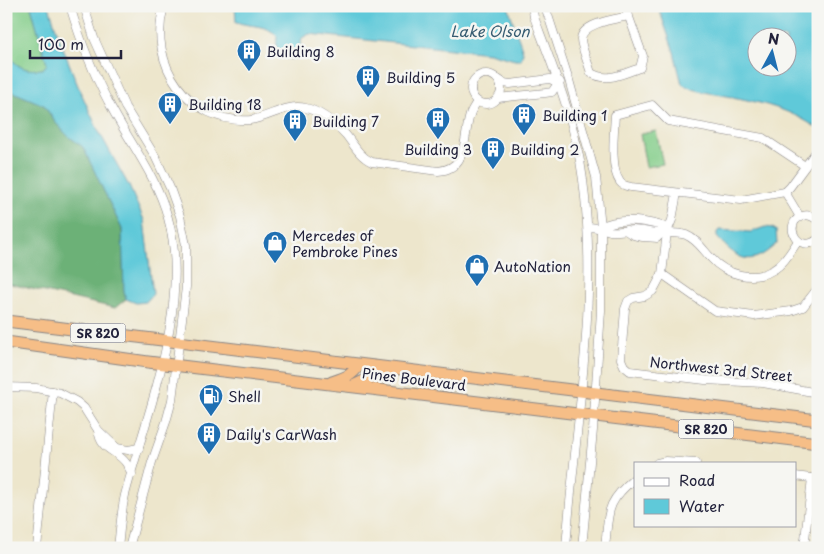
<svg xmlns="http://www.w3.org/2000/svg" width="824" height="554" viewBox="0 0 824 554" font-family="'Playpen Sans',sans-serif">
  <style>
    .green { fill: #85ce8b; stroke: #547863 }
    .forest { fill: #6cb177; stroke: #476a59 }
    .water { fill: #5fc9d9; stroke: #40768a; fill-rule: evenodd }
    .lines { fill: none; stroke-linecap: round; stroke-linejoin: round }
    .minor-casing { stroke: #888484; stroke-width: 9 }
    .highway-casing { stroke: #888484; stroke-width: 13 }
    .minor { stroke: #fff; stroke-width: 8 }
    .highway { stroke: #f6be87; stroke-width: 11 }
    .labels { text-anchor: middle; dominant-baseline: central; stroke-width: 5; stroke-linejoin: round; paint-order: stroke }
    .shield { fill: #f6f6f2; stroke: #626272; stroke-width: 1 }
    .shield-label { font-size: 12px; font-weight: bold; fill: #22223b }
    .poi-label { font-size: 14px; fill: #22223b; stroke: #f6f6f2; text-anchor: start }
    .street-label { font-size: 14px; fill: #22223b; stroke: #f6f6f2 }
    .water-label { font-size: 15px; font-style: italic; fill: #375c72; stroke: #f6f6f2 }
  </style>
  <rect width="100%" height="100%" fill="#f6f6f2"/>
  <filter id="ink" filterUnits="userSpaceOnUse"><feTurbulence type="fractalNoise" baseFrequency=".02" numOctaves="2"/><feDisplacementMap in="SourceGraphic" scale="10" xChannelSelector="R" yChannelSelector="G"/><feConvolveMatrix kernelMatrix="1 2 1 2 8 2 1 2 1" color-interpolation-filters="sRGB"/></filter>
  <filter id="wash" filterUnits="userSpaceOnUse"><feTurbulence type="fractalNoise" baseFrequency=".0096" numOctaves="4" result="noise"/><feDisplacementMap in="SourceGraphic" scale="20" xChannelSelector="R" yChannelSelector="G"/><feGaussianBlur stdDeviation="1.12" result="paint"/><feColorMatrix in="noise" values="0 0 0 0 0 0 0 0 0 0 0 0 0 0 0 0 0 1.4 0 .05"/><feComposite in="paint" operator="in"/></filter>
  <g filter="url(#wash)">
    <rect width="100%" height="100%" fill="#ede6cc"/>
    <g class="green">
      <path d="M 6,6 L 31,6 L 47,64 L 43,69 C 22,71 20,68 6,53 Z"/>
      <polygon points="656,131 663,164 646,167 640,134"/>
    </g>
    <polygon class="forest" points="6,89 44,105 55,122 67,135 83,147 122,229 124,292 126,299 115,308 6,283"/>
    <g class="water">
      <path d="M 31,6 L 49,6 L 59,38 L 78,86 L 98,130 L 129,186 L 144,220 L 153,294 L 146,302 L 136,303 L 126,299 L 124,292 L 122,229 L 83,147 L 67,135 L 55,122 L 44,105 L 6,89 L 6,53 C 19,68 23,71 43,69 L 47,64 Z"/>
      <path d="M 235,6 L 508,6 L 523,52 L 521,60 L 515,60 L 489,53 L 309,34 L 302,38 L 300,49 L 294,59 C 276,59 276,52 277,36 C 267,24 250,27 236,22 Z"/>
      <path d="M 658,6 L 818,6 L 818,129 C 791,109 759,102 727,96 C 712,93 695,92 682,84 L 674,52 ZM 756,38 L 786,38 L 786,68 L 756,68 Z"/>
      <path d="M 765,227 L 772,228 L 776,230 L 777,243 C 751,268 739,261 717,237 L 717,232 L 719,230 L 751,232 Z"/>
    </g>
  </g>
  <g filter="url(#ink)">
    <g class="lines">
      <defs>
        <g id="minor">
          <path d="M 70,6 C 80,39 92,71 108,101 C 128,141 156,174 168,218 C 192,304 147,412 125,495 C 121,512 120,531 118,548"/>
          <polyline points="84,6 94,38 125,107 155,156 170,188 180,216 186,245 186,287 172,400 166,422 152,462 129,548"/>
          <path d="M 164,6 C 147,64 189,124 250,120 C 269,118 286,103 306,108 C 322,112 335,123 346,135 C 354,145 360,157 372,162 L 438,171 C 469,169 463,136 470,115 C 471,110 475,106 477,101"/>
          <path d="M 532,6 L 534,17 C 554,70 576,124 583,180 C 599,303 575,426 566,548"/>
          <polyline points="545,6 569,80 596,177 601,227 601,311 593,430 582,548"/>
          <path d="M 625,6 L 643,56 L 640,68 C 623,73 608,83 591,73 C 589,65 581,47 581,39 C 582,23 616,19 629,16"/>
          <circle cx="486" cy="89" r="15"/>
          <polyline points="498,79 504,83 510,84 550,79 558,83"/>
          <polyline points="498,98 545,93 552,92 558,83 560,82"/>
          <polyline points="785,192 790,187 818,149"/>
          <polyline points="677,193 672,220 667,232 662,274 653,291 645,296 633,298 628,301 625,309 621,359 624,366 630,371 705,380 763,383 818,393"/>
          <path d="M 800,217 L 785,192 L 741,200 L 631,187 C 627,186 623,186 620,182 C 610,169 614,132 615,115 L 652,105 L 668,121 L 763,138 L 805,166"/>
          <path d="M 818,220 C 813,217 809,214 803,216 C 781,222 798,256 818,239"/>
          <path d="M 588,227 C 596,227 602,229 610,231 C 617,232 626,230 633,230 C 642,230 651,233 660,233 C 668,233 677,232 686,235 C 698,240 703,250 711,258 C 726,275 753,282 773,270 C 784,264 791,251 798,241"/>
          <path d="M 601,227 C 618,217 644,221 663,226 L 667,232"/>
          <path d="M 626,230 C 633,238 647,237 657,238 L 661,234"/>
          <polyline points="662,274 715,311 754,316 791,311 803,307 818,288"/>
          <polyline points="6,387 36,388 60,393 77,402 84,408 98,430 117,448 128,450 139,448"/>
          <path d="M 98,430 C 101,452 116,449 126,463 C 128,466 130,470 132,474"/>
          <polyline points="657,463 666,461 696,463"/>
          <polyline points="795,476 818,479"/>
          <polyline points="37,548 53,391"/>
          <path d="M 605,548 C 609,511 605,503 635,478"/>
          <polyline points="804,548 812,478"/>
        </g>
        <g id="highway">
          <polyline points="6,321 818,420"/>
          <polyline points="6,342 148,362 818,443"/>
          <path d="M 332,382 C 344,378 352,376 359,365"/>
          <polyline points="353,386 377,375 391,372"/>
        </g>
      </defs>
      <use href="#minor" class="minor-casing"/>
      <use href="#highway" class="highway-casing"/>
      <use href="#minor" class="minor"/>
      <use href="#highway" class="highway"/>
    </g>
  </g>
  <defs>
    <symbol id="building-pin" viewBox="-11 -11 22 30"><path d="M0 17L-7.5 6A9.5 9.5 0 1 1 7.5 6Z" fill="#1f6fb2" stroke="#f6f6f2"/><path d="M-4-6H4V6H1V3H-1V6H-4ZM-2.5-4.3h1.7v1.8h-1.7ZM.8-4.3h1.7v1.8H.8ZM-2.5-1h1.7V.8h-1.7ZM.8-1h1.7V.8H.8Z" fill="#fff"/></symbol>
    <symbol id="shop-pin" viewBox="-11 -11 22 30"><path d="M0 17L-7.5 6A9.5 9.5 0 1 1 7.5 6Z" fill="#1f6fb2" stroke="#f6f6f2"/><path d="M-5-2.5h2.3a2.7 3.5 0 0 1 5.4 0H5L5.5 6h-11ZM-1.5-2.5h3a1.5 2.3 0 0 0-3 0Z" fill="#fff"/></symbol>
    <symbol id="fuel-pin" viewBox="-11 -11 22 30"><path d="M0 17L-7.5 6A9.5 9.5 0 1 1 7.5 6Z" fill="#1f6fb2" stroke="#f6f6f2"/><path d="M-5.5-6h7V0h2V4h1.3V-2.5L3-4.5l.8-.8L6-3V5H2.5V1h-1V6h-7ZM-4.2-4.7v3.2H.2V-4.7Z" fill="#fff"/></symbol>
  </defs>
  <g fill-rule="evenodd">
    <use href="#building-pin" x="235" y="37" width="28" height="38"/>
    <use href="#building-pin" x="354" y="63" width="28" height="38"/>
    <use href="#building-pin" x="156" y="90" width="28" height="38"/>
    <use href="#building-pin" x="510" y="101" width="28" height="38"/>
    <use href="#building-pin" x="424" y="105" width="28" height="38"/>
    <use href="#building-pin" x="281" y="107" width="28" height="38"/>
    <use href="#building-pin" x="479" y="135" width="28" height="38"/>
    <use href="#shop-pin" x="261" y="229" width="28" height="38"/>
    <use href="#shop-pin" x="463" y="252" width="28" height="38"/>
    <use href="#fuel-pin" x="197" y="382" width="28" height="38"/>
    <use href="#building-pin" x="195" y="420" width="28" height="38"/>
  </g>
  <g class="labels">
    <g class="shield">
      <rect x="70.5" y="323.5" width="55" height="19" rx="4"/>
      <rect x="678.5" y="419.5" width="55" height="19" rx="4"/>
    </g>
    <g class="shield-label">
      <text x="98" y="333">SR 820</text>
      <text x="706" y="429">SR 820</text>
    </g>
    <g class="poi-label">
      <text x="266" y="51">Building 8</text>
      <text x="386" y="77">Building 5</text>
      <text x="188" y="104">Building 18</text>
      <text x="542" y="115">Building 1</text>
      <text x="312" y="121">Building 7</text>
      <text x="438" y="149" text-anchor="middle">Building 3</text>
      <text x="510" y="149">Building 2</text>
      <text x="292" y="235">Mercedes of<tspan x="292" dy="16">Pembroke Pines</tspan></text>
      <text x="494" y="266">AutoNation</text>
      <text x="228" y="396">Shell</text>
      <text x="226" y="434">Daily's CarWash</text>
    </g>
    <g class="street-label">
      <text transform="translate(721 369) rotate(6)">Northwest 3rd Street</text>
      <text transform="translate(414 379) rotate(7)">Pines Boulevard</text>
    </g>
    <g class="water-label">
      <text x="490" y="30">Lake Olson</text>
    </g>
  </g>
  <rect width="824" height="554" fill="none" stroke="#f6f6f2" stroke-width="25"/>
  <rect x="634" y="462" width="162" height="65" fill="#f6f6f2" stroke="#a1a1a9"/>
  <rect x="644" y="478" width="25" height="8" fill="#ffffff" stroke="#a1a1a9"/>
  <text x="679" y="486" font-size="15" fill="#22223b">Road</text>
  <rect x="644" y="499" width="25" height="15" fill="#5fc9d9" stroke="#a1a1a9"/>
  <text x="679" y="512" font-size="15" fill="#22223b">Water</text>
  <g transform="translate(772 52) rotate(7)"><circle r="24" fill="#f6f6f2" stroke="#a1a1a9"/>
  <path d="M0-4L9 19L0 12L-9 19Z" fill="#1f6fb2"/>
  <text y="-8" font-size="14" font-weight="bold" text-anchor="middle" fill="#22223b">N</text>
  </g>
  <path d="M30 50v8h91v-8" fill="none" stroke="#22223b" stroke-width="2.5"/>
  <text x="38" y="50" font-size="15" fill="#22223b" stroke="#f6f6f2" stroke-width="4" paint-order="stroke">100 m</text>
</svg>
